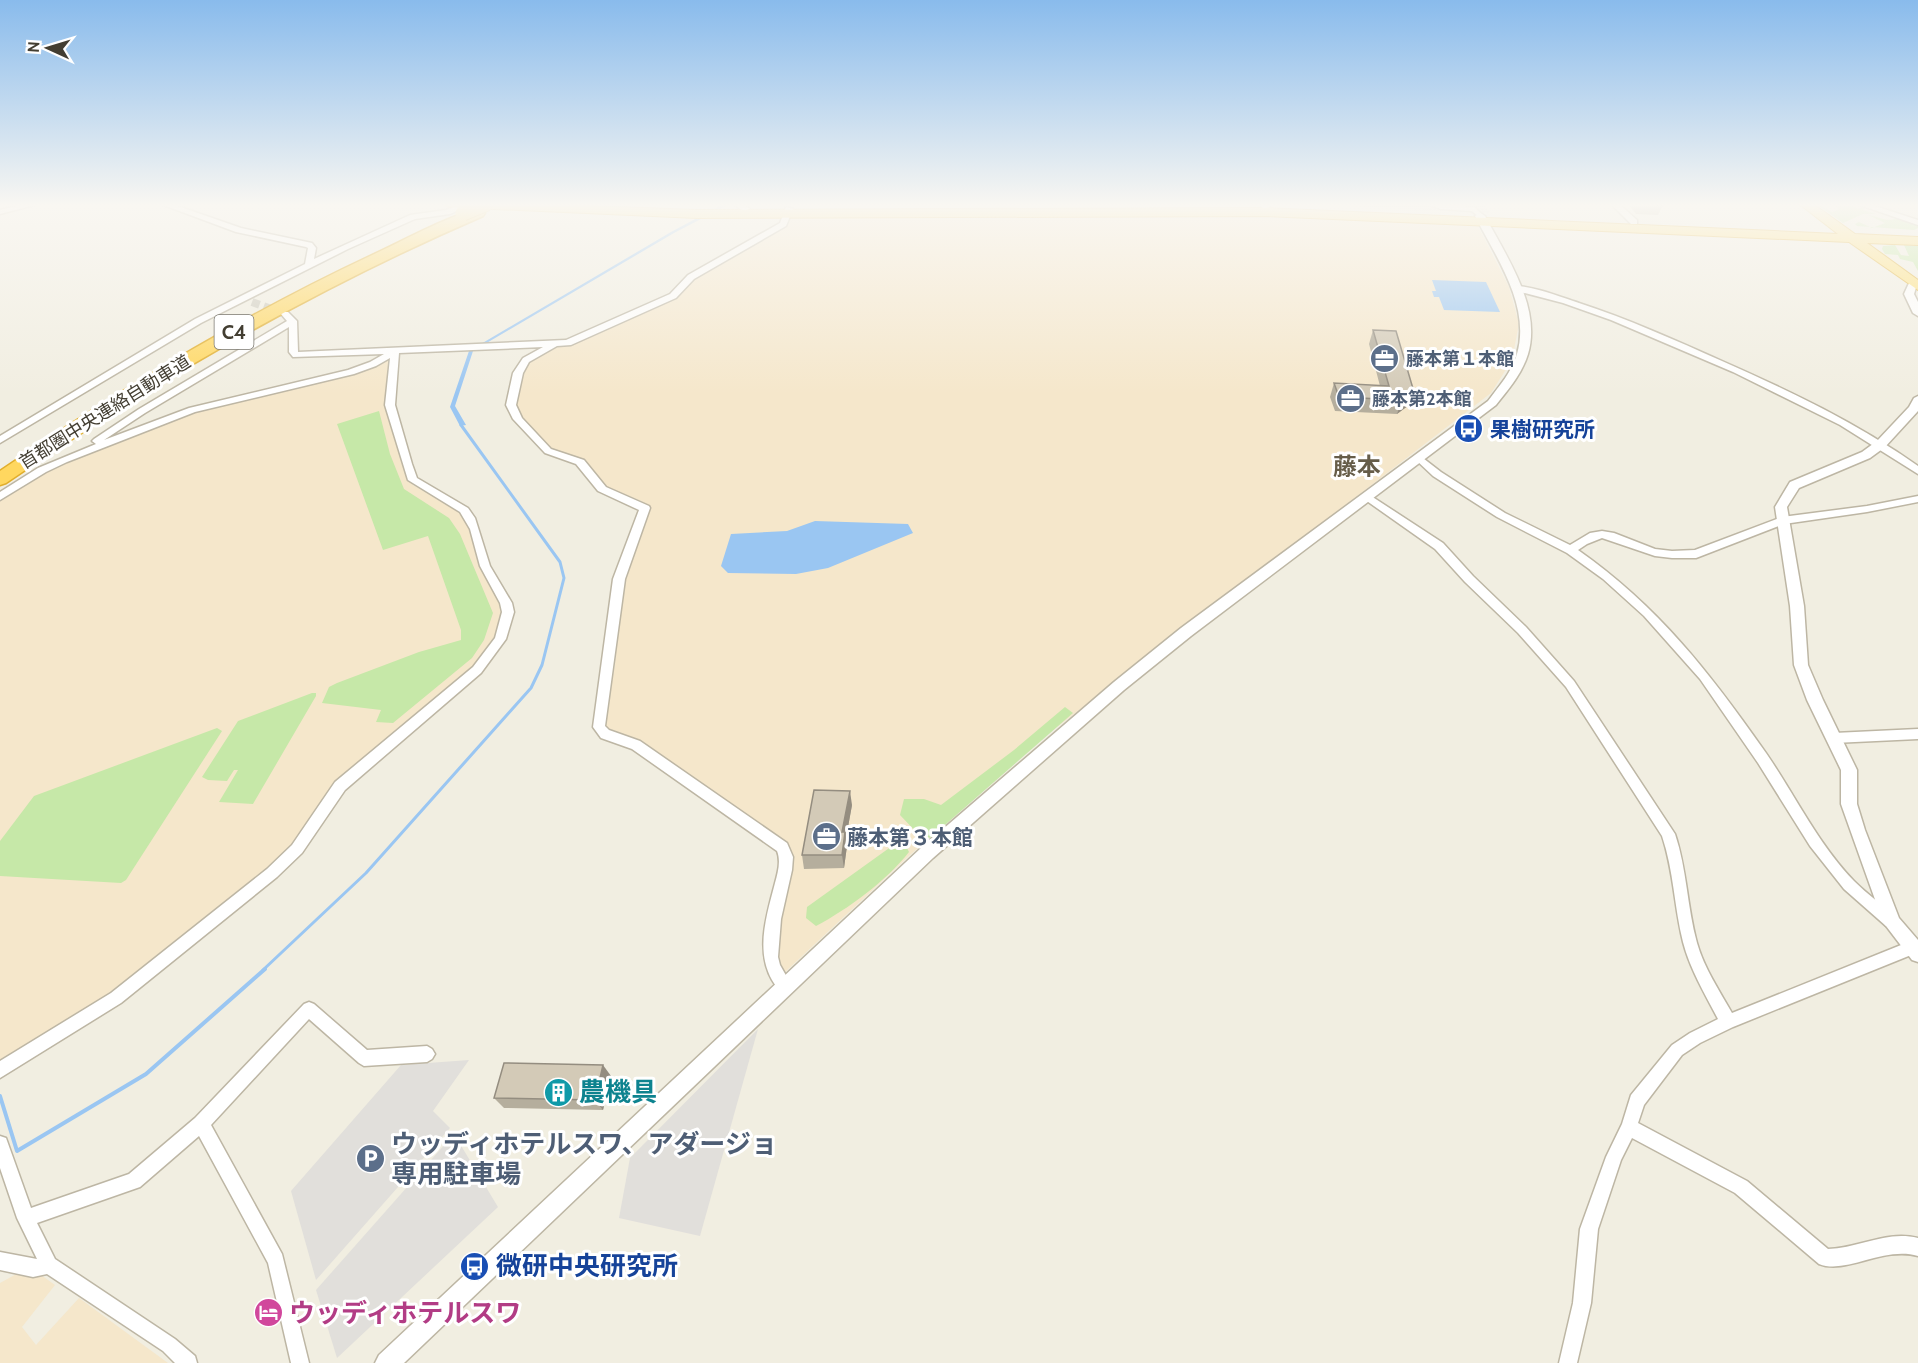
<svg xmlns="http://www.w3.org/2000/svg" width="1918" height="1363" viewBox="0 0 1918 1363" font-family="Cabin,'Noto Sans JP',sans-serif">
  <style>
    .commercial { fill: #f5e7cb }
    .green { fill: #c6e8a8 }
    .parking { fill: #e1dfdb }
    .water { fill: #9ac6f2 }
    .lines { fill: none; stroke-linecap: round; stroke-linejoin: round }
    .stream-far1 { stroke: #9ac6f2; stroke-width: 3 }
    .stream { stroke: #9ac6f2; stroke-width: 4 }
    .minor-tunnel { stroke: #cecbbe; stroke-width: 8; stroke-dasharray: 8 4.5; stroke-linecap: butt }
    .minor-casing { stroke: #bdb6a4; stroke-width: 3 }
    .tertiary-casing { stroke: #bdb6a4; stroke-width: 3 }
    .trunk-casing { stroke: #e1ae2c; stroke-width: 2 }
    .motorway-casing { stroke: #e1ae2c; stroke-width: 3 }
    .minor { fill: #fff; fill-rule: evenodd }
    .tertiary { fill: #fff; fill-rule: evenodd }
    .trunk { fill: #ffe076; fill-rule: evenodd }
    .motorway { fill: #ffd75f; fill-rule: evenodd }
    .motorway-bridge-casing { stroke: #e1ae2c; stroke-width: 17; stroke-linecap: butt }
    .motorway-bridge { stroke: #ffd75f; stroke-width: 15 }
    .wall { fill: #b5ae9d }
    .shaded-wall { fill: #948d80 }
    .building { fill: #d3cab7; stroke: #948d80; stroke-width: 1.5 }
    .labels { text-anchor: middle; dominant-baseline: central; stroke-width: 6; stroke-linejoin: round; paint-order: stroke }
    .far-service-label { font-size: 18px; font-weight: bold; fill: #4e5e75; stroke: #fff; text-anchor: start }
    .far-street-label { font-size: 18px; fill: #433e32; stroke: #fff }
    .shield { fill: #fff; stroke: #7b7870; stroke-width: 1.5 }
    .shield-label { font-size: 20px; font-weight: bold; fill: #433e32 }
    .transit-label { font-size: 21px; font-weight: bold; fill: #164399; stroke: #fff; text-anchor: start }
    .service-label { font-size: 21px; font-weight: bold; fill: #4e5e75; stroke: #fff; text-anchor: start }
    .quarter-label { font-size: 24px; font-weight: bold; fill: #665d49; stroke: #fff }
    .near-culture-label { font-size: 26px; font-weight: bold; fill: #0d838f; stroke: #fff; text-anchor: start }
    .near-service-label { font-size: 26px; font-weight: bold; fill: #4e5e75; stroke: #fff; text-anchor: start }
    .near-transit-label { font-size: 26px; font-weight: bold; fill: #164399; stroke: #fff; text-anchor: start }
    .near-hotel-label { font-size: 26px; font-weight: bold; fill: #b23c85; stroke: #fff; text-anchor: start }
  </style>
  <rect width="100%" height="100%" fill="#f1eee1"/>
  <g class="commercial">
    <polygon points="1189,215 1477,224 1509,287 1519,324 1512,360 1491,393 1048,734 910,855 783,974 775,958 790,857 710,791 642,741 613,732 606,728 604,723 615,665 620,591 626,569 650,510 648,506 641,501 607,487 588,464 552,449 523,420 516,409 515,401 526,364 544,351 570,344 672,298 680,294 694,278 787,225 789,218"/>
    <polygon points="385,360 390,361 387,412 405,473 413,485 454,508 465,519 472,533 476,557 499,598 503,610 502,623 495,638 471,670 337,783 293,846 271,868 115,993 0,1063 0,501 51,468 192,412 279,390"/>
    <polygon points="20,1272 41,1275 55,1285 22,1327 36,1345 79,1298 168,1363 0,1363 0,1283"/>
  </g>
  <g class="green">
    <polygon points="1815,203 1832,212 1840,209 1831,203 1842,206 1844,204 1842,203 1848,203 1858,209 1862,207 1854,203 1865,207 1863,210 1876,214 1863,214 1843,223"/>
    <path d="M 1868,215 C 1878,216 1889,224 1898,217 L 1918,224 L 1918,228 L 1914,230 L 1857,226 L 1855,224 L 1859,222 L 1872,228 L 1885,223 Z"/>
    <polygon points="1895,245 1901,255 1909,256 1904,245 1918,246 1918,271 1913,262 1900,259 1898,255 1885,254 1882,249 1883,246"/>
    <polygon points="379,411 390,454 404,489 449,518 460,534 493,613 484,640 472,658 393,723 376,722 381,710 322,703 329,687 337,683 419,652 461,640 461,630 428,536 383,550 337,424"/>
    <polygon points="312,693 316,693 316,696 253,804 219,802 238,770 234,770 227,781 208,780 202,777 238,721"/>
    <polygon points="1065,707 1073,713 930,838 918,834 900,815 904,799 924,799 941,805 1014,750"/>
    <polygon points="217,728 222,731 126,880 121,883 0,876 0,841 34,796"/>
    <path d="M 899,841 L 905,844 L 909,852 C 886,881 848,909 816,926 L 806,918 L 807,907 Z"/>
  </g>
  <g class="parking">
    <polygon points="1335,203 1481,203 1490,213 1334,205"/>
    <polygon points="758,1029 700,1236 619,1218 630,1158"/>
    <polygon points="469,1060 433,1111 450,1128 316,1280 291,1191 401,1065"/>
    <polygon points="454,1134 498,1207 337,1358 316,1290"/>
  </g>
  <g class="water">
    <polygon points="725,203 728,203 728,205 674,233 473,351 455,406 466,425 460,426 450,407 469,351 671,232"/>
    <polygon points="1432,280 1486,282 1500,312 1444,310 1439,297 1434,297 1432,291 1436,291"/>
    <polygon points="815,521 908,524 913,533 828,568 796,574 728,573 721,566 731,534 787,531"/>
  </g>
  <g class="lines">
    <polyline class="stream-far1" points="263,970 366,873 531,688 542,665 564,578 560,562 461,425"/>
    <polyline class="stream" points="0,1096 17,1151 146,1074 265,969"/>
    <polyline class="minor-tunnel" points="252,302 282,313"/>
    <defs>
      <g id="minor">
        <polygon points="28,203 42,203 0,214 0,210"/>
        <polygon points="158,203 169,203 241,228 312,243 316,248 314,259 410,215 446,210 464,203 475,203 450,214 415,219 348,249 201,323 0,443 0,436 195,319 305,264 308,248 306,247 236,232"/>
        <polygon points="733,203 742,203 750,209 743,211"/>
        <polygon points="1261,203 1269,203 1270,207 1263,209"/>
        <polygon points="1425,203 1474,207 1484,216 1480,218 1472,211 1441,209"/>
        <polygon points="1610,203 1618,203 1637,220 1637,224 1631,224"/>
        <polygon points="1854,203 1866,203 1918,220 1918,225"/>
        <path d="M 786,207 L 793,209 L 786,226 L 694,279 L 676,298 L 571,345 L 557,346 L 529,362 L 523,373 L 516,405 L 522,418 L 551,449 L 584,460 L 606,487 L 649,506 L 650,508 L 625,579 L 605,726 L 609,730 L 640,741 L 787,843 L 793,857 L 792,870 L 781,919 L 778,957 L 780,965 L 792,986 L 790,991 L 785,993 C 778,990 776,986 772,980 C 755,950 767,914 775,883 C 778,872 781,861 777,851 L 632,749 L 601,738 L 593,727 L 613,579 L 639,510 L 598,491 L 576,464 L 545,453 L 513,419 L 506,405 L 513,373 L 523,358 L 543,347 L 399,353 L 395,405 L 412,464 L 417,478 L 468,508 L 475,518 L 490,566 L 512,603 L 514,612 L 506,639 L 481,673 L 345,790 L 302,853 L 277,877 L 121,1003 L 0,1078 L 0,1061 L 111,993 L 267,869 L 292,845 L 335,782 L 473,667 L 495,638 L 502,612 L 500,603 L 480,566 L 470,529 L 460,512 L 408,480 L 385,405 L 390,358 L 376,366 L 354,374 L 195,412 L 67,462 L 46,472 L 0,500 L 0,492 L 38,468 L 96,444 L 92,441 L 94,439 L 139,409 L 287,321 L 281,314 L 282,312 L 288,312 L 297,321 L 298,352 L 566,340 L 670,294 L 688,275 L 780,223 ZM 289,327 L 289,352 L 293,357 L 384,354 L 370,362 L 348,370 L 189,408 L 104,440 L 145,413 Z"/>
        <path d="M 1513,286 C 1531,285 1561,297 1579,303 C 1628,319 1675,340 1722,361 C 1790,391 1857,423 1918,466 L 1918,474 L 1840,425 L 1733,372 L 1611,320 L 1563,303 L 1513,290 Z"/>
        <path d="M 1419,455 L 1441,472 L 1505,513 L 1570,545 L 1590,533 L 1602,531 L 1614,533 L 1655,549 L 1672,551 L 1695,550 L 1782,517 L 1867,506 L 1918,496 L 1918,502 L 1867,512 L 1784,524 L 1696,558 L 1672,558 L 1655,556 L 1602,538 L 1587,544 L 1578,550 C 1659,607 1710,673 1766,753 C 1795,795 1818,844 1854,881 C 1867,894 1882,905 1896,916 L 1898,921 L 1896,926 L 1891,927 L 1886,926 L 1844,889 L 1810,846 L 1758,763 L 1700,679 L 1644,616 L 1603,579 L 1567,553 L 1497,517 L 1433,476 L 1416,460 L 1414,458 Z"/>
        <path d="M 1368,494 L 1443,543 L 1473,576 L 1526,627 L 1574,681 L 1675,834 C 1687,869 1687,907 1697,943 C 1704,968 1719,990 1732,1013 L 1911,941 L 1916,943 L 1918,947 L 1916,953 L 1733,1027 L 1700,1043 L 1682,1055 L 1666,1076 L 1644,1105 L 1638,1123 L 1747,1181 L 1828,1249 C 1859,1248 1887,1230 1918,1238 L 1918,1256 C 1883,1246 1846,1275 1819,1264 L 1735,1193 L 1632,1138 L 1621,1160 L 1598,1229 L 1591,1303 L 1577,1363 L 1559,1363 L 1573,1303 L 1580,1229 L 1606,1157 L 1622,1124 L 1631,1095 L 1672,1045 L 1690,1033 L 1718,1019 C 1705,994 1690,969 1683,942 C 1674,907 1674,871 1662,836 L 1566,687 L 1518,633 L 1465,582 L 1435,549 L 1364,499 L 1363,497 L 1364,495 Z"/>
        <polygon points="1918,729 1918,739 1834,743 1830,742 1828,738 1830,734 1834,733"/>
        <polygon points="309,1002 314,1004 367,1050 427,1046 432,1049 435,1054 432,1059 427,1062 364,1066 359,1063 309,1019 211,1125 282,1254 309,1363 291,1363 268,1263 199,1136 140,1187 37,1223 55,1259 175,1339 195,1356 197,1363 175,1363 163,1351 47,1274 33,1277 0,1270 0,1252 37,1259 17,1218 0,1168 0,1136 6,1138 31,1208 129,1174 195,1118 304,1004"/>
      </g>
      <g id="tertiary">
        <path d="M 1480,213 L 1485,216 C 1506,256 1542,307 1528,354 C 1522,374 1508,390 1496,405 L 1191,636 L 1124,690 L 933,858 L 404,1363 L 375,1363 L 379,1355 L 921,848 L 1114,682 L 1181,628 L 1488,401 C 1499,386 1512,372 1517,354 C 1531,306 1496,257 1475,216 Z"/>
        <polygon points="1914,280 1918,281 1914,294 1918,302 1918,316 1913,313 1904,294 1910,281"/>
        <polygon points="1918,396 1918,411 1885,447 1870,458 1799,488 1787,507 1804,606 1808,665 1823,700 1857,770 1857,804 1865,830 1899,918 1918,940 1918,962 1912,960 1883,922 1841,804 1841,770 1807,700 1794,665 1790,606 1775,507 1790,482 1862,452 1877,441 1909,407 1914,398"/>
      </g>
      <polygon id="trunk" points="443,203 509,203 697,210 1267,208 1838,234 1798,203 1812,203 1855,234 1918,237 1918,245 1867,243 1918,280 1918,290 1849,242 1267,216 697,218 449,207"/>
      <path id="motorway" d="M 478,209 L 483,210 L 485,213 L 483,216 C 314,289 158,379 6,483 L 0,485 L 0,471 C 118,391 240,317 370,256 C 401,242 445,217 478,209 Z"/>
    </defs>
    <use href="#minor" class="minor-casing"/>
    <use href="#tertiary" class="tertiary-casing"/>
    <use href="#trunk" class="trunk-casing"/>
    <use href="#motorway" class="motorway-casing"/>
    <use href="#minor" class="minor"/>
    <use href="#tertiary" class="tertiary"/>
    <use href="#trunk" class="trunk"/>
    <use href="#motorway" class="motorway"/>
    <defs>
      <polyline id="motorway-bridge" points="463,213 487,203"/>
    </defs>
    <use href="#motorway-bridge" class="motorway-bridge-casing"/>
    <use href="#motorway-bridge" class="motorway-bridge"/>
  </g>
  <g class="wall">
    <polygon points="1627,203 1662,203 1663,205 1658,215 1636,214"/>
    <polygon points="1373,330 1409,405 1397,414 1335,411 1330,397 1334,383 1380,386 1369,344"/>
    <polygon points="852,805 846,838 847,846 844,868 804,869 802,855"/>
    <polygon points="611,1076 603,1110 504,1108 494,1098"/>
  </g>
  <g class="shaded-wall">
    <polygon points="1414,392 1409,405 1397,414 1402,400"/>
    <polygon points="850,791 852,805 846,838 847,846 844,868 842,855 842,832"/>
    <polygon points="603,1065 611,1076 603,1110 595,1100"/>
  </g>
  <g class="building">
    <polygon points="1641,203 1662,203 1663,205 1641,204"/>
    <polygon points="1373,330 1396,331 1414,392 1402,400 1339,397 1334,383 1389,386"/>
    <polygon points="814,790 850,791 842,832 845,832 842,855 802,855"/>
    <polygon points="504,1063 603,1065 595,1100 494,1098"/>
  </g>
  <linearGradient id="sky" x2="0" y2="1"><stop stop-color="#89bbec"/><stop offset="0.52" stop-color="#f9f7f2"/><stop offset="1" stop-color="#f9f7f2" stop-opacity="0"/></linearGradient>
  <rect width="1918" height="394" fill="url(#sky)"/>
  <defs>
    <symbol id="office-disc" viewBox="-11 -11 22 22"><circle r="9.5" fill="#5c6f8a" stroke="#fff"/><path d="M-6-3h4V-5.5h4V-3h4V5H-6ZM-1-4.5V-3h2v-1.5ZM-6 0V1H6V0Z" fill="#fff"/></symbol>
    <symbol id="bus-disc" viewBox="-11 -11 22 22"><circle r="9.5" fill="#1a4fb4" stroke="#fff"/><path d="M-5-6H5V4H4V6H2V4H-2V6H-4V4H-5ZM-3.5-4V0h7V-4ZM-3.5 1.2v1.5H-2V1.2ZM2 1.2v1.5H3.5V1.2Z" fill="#fff"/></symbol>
    <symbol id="building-disc" viewBox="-11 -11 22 22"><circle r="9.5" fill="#0f9aa8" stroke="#fff"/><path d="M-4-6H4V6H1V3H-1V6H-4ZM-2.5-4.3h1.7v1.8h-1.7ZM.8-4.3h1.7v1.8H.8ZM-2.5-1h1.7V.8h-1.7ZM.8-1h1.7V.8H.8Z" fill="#fff"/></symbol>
    <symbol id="parking-disc" viewBox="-11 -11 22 22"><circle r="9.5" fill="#5c6f8a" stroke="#fff"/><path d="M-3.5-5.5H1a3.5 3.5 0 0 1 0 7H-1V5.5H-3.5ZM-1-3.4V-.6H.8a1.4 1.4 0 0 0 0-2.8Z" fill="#fff"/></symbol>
    <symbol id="hotel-disc" viewBox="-11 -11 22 22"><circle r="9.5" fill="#d1479c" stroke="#fff"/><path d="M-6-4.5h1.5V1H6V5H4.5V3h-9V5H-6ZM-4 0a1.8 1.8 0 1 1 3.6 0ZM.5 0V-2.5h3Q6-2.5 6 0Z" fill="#fff"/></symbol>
  </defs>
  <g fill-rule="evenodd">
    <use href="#office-disc" x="1368" y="342" width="33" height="33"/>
    <use href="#office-disc" x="1334" y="382" width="33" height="33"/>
    <use href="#bus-disc" x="1452" y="412" width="33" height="33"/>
    <use href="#office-disc" x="810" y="820" width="33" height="33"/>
    <use href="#building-disc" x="542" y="1076" width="33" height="33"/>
    <use href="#parking-disc" x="354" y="1142" width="33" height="33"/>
    <use href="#bus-disc" x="458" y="1250" width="33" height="33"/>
    <use href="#hotel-disc" x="252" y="1296" width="33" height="33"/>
  </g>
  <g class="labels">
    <g class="far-service-label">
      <text x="1406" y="359">藤本第１本館</text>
      <text x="1372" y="399">藤本第2本館</text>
    </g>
    <g class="far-street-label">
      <text transform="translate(105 412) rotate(-32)">首都圏中央連絡自動車道</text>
    </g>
    <rect class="shield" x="214.5" y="315" width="39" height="34" rx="4.5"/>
    <g class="shield-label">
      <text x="234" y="332">C4</text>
    </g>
    <g class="transit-label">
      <text x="1490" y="429">果樹研究所</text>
    </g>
    <g class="service-label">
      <text x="847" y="837">藤本第３本館</text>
    </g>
    <g class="quarter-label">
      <text x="1357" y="466">藤本</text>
    </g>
    <g class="near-culture-label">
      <text x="579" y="1092">農機具</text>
    </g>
    <g class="near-service-label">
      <text x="391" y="1144">ウッディホテルスワ、アダージョ<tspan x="391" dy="30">専用駐車場</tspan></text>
    </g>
    <g class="near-transit-label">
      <text x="496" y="1266">微研中央研究所</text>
    </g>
    <g class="near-hotel-label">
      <text x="289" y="1313">ウッディホテルスワ</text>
    </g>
  </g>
  <g transform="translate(48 48) rotate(274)" stroke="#ffffff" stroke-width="4.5" paint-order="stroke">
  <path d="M0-4.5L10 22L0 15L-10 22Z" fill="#433e32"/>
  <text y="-9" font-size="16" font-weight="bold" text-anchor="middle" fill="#433e32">N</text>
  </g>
</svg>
